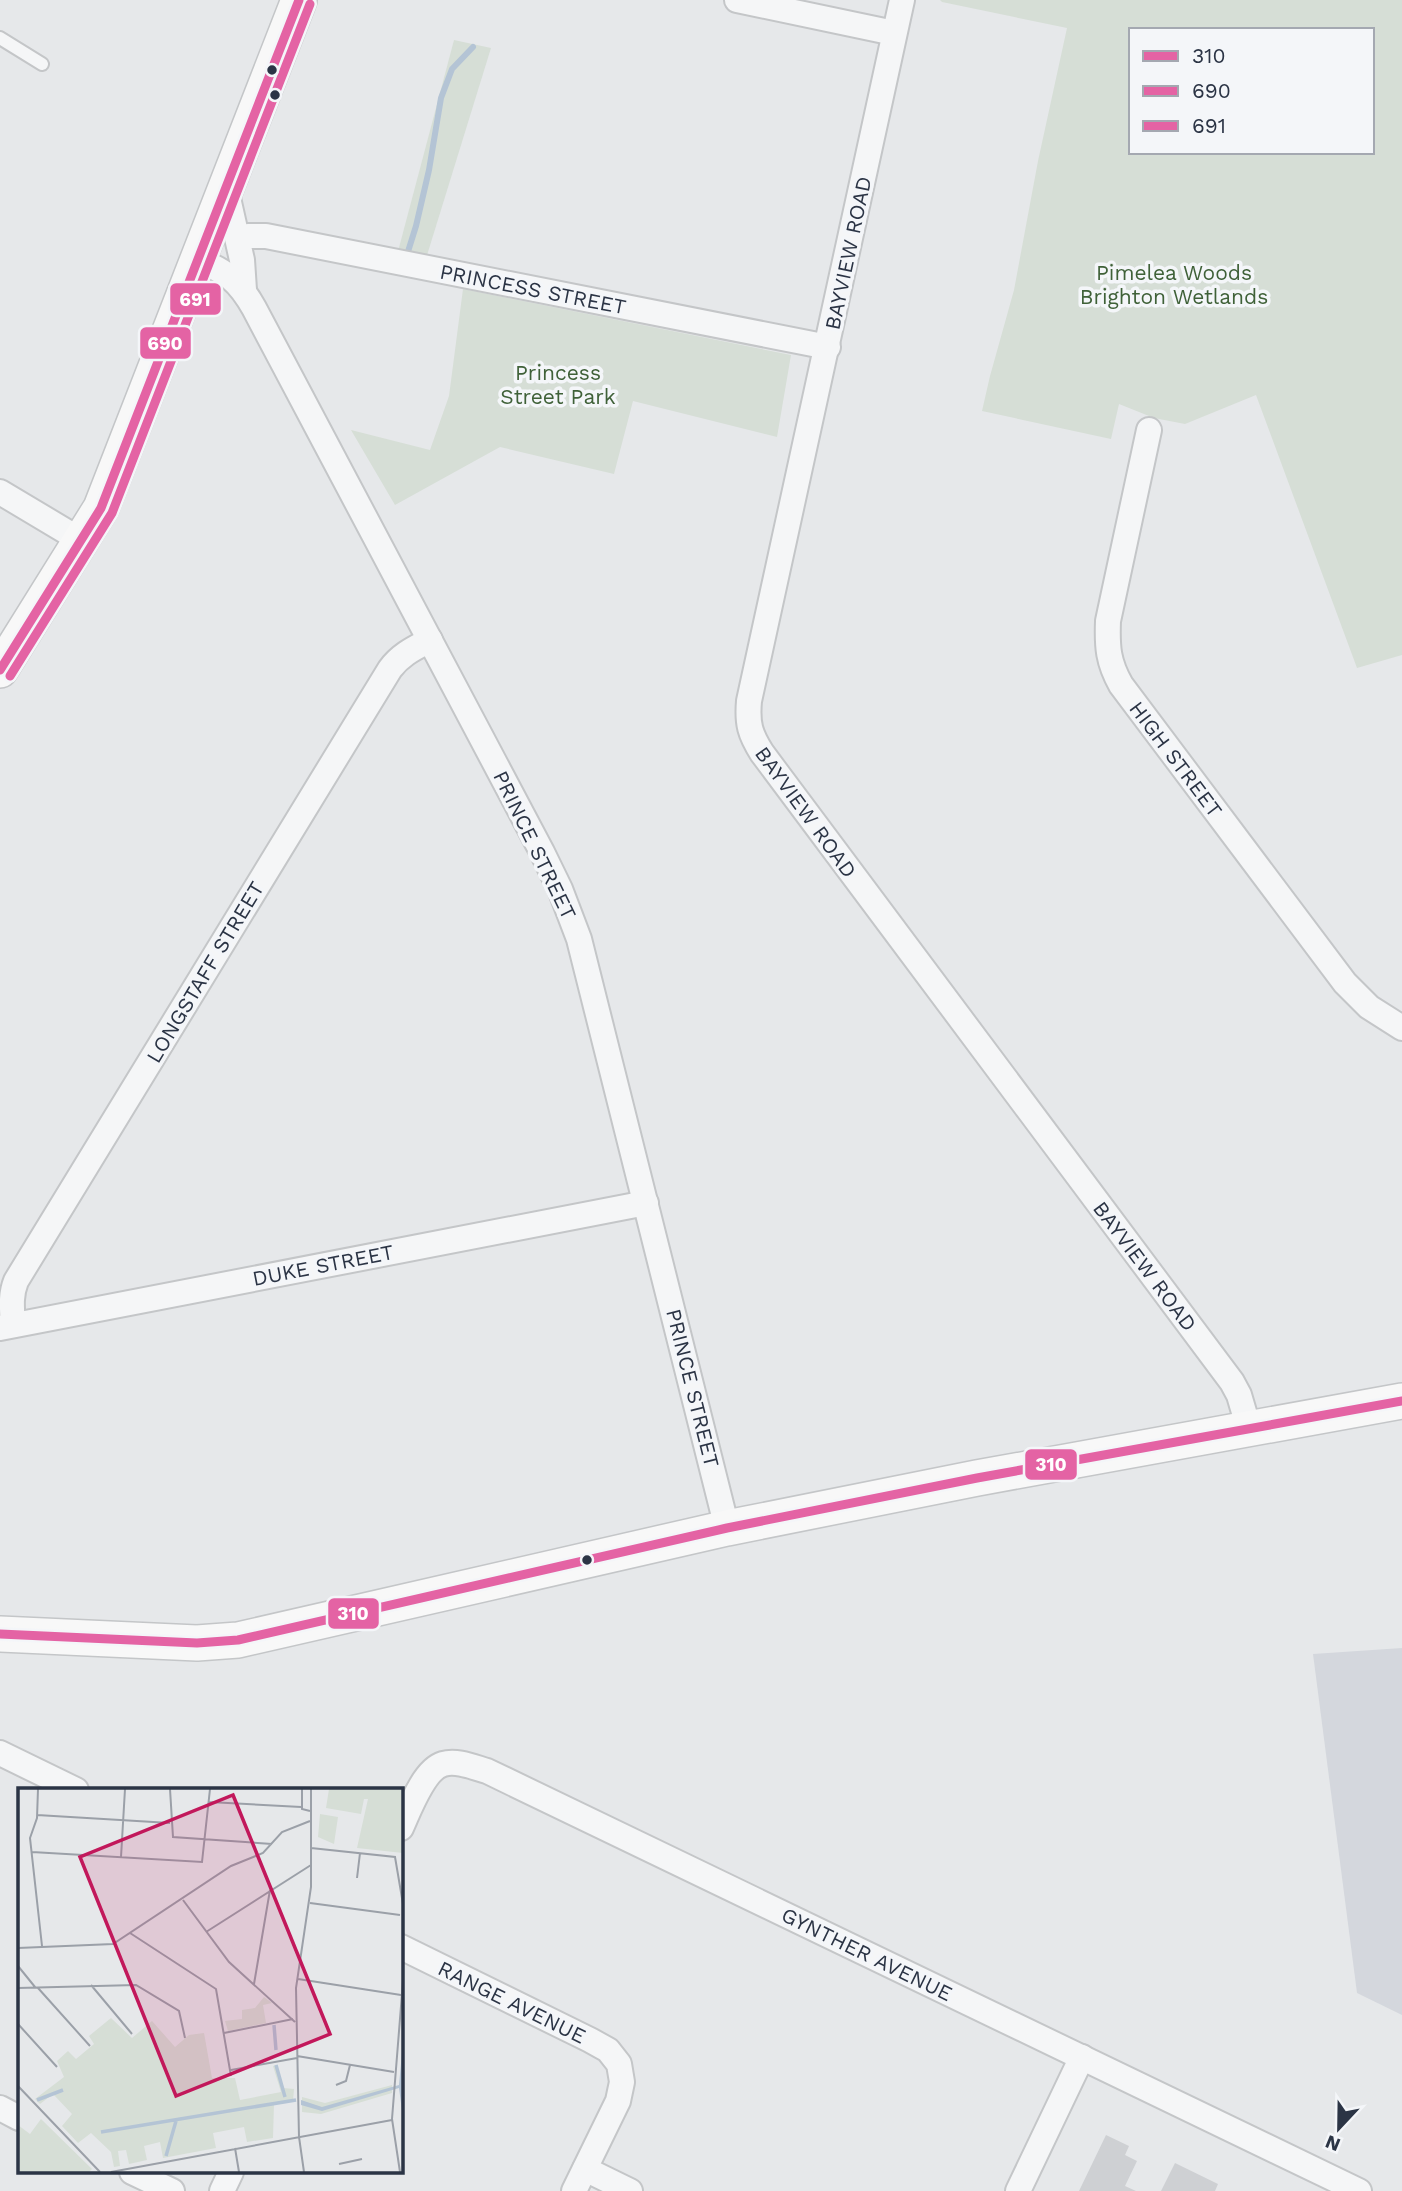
<svg xmlns="http://www.w3.org/2000/svg" width="1402" height="2191" viewBox="0 0 1402 2191" font-family="'Work Sans',sans-serif">
  <style>
    .built { fill: #d4d7dd }
    .green { fill: #d6ded6; fill-rule: evenodd }
    .lines { fill: none; stroke-linecap: round; stroke-linejoin: round }
    .stream { stroke: #b4c4d5; stroke-width: 6 }
    .building { fill: #ced0d3 }
    .lane-casing { stroke: #c4c6c8; stroke-width: 16 }
    .street-casing { stroke: #c4c6c8; stroke-width: 28 }
    .secondary-casing { stroke: #c4c6c8; stroke-width: 38 }
    .lane { stroke: #f5f6f7; stroke-width: 12 }
    .street { stroke: #f5f6f7; stroke-width: 24 }
    .secondary { stroke: #f8f8f8; stroke-width: 35 }
    .bus-1-casing { stroke: #f4f6f9; stroke-width: 14 }
    .bus-2-casing { stroke: #f4f6f9; stroke-width: 14 }
    .bus-3-casing { stroke: #f4f6f9; stroke-width: 14 }
    .bus-1 { stroke: #e463a4; stroke-width: 9 }
    .bus-2 { stroke: #e463a4; stroke-width: 9 }
    .bus-3 { stroke: #e463a4; stroke-width: 9 }
    .bus-dot { fill: #2b3445; stroke: #f4f6f9; stroke-width: 2.5 }
    .labels { text-anchor: middle; dominant-baseline: central; stroke-width: 7; stroke-linejoin: round; paint-order: stroke }
    .street-label { font-size: 21px; fill: #2b3445; stroke: #f4f6f9 }
    .park-label { font-size: 21px; fill: #3f6138; stroke: #f4f6f9 }
    .inset-river { fill: none; stroke: #b4c4d5; stroke-width: 3.5 }
    .inset-road { fill: none; stroke: #9ba0a8; stroke-width: 2 }
    .view { fill: #c2185b; fill-opacity: 0.15; stroke: #c2185b; stroke-width: 3.5 }
    .inset-edge { fill: none; stroke: #2b3445; stroke-width: 3.5 }
    .line-badge { stroke: #f4f6f9; stroke-width: 2.5 }
    .badge-label { font-size: 19px; text-anchor: middle; font-weight: bold; fill: #fff }
  </style>
  <rect width="100%" height="100%" fill="#e6e8ea"/>
  <polygon class="built" points="1402,1648 1402,2015 1357,1993 1313,1654"/>
  <g class="green">
    <path d="M 940,0 L 1402,0 L 1402,655 L 1357,668 L 1256,395 L 1185,424 L 1154,418 L 1119,404 L 1111,439 L 982,411 L 990,376 L 1014,290 L 1038,161 L 1067,28 L 942,2 ZM 1131,30 L 1372,30 L 1372,152 L 1131,152 Z"/>
    <polygon points="454,40 491,48 424,265 396,259"/>
    <polygon points="463,289 791,355 777,437 633,401 614,474 500,447 395,505 351,430 430,450 449,396"/>
  </g>
  <g class="lines">
    <polyline class="stream" points="406,258 416,226 429,170 441,98 452,69 473,47"/>
  </g>
  <g class="building">
    <polygon points="1106,2135 1129,2146 1125,2155 1137,2161 1125,2186 1136,2191 1079,2191"/>
    <polygon points="1175,2163 1218,2184 1215,2191 1161,2191"/>
  </g>
  <g class="lines">
    <defs>
      <polyline id="lane" points="0,38 42,64"/>
      <g id="street">
        <polyline points="737,0 894,33"/>
        <path d="M 902,0 L 749,701 C 747,724 750,734 762,753 L 1232,1382 L 1239,1395 L 1249,1429"/>
        <polyline points="226,189 242,260 244,290"/>
        <polyline points="238,239 248,236 266,236 828,347"/>
        <path d="M 198,260 C 226,271 239,281 254,308 L 542,852 L 560,889 L 579,939 L 727,1528"/>
        <path d="M 1149,430 L 1108,621 C 1107,647 1108,662 1121,685 L 1345,983 L 1369,1007 L 1402,1028"/>
        <polyline points="0,492 82,541"/>
        <path d="M 13,1325 C 12,1309 10,1296 16,1281 L 390,669 C 401,654 415,648 430,640"/>
        <polyline points="0,1328 646,1203"/>
        <polyline points="0,1753 76,1790"/>
        <path d="M 401,1828 C 409,1811 423,1770 443,1764 C 457,1760 473,1767 487,1771 L 1359,2191"/>
        <polyline points="401,1947 590,2040 608,2050 619,2064 622,2082 618,2101 574,2191"/>
        <polyline points="0,2108 19,2118"/>
        <polyline points="585,2169 630,2191"/>
        <polyline points="132,2172 172,2191"/>
        <polyline points="222,2191 231,2172"/>
        <polyline points="1018,2191 1082,2057"/>
      </g>
      <g id="secondary">
        <polyline points="0,670 101,508 299,0"/>
        <polyline points="0,1634 197,1643 238,1640 727,1528 977,1478 1402,1401"/>
      </g>
    </defs>
    <use href="#lane" class="lane-casing"/>
    <use href="#street" class="street-casing"/>
    <use href="#secondary" class="secondary-casing"/>
    <use href="#lane" class="lane"/>
    <use href="#street" class="street"/>
    <use href="#secondary" class="secondary"/>
    <defs>
      <polyline id="bus-1" points="0,1634 197,1643 238,1640 727,1528 977,1478 1402,1401"/>
      <polyline id="bus-2" points="0,670 101,508 299,0"/>
      <polyline id="bus-3" points="10,676 112,513 310,4"/>
    </defs>
    <use href="#bus-1" class="bus-1-casing"/>
    <use href="#bus-2" class="bus-2-casing"/>
    <use href="#bus-3" class="bus-3-casing"/>
    <use href="#bus-1" class="bus-1"/>
    <use href="#bus-2" class="bus-2"/>
    <use href="#bus-3" class="bus-3"/>
  </g>
  <g class="bus-dot">
    <circle cx="272" cy="70" r="6"/>
    <circle cx="275" cy="95" r="6"/>
    <circle cx="587" cy="1560" r="6"/>
  </g>
  <g class="labels">
    <g class="street-label">
      <text transform="translate(848 253) rotate(-78)">BAYVIEW ROAD</text>
      <text transform="translate(533 289) rotate(11)">PRINCESS STREET</text>
      <text transform="translate(1176 759) rotate(53)">HIGH STREET</text>
      <text transform="translate(806 812) rotate(54)">BAYVIEW ROAD</text>
      <text transform="translate(535 845) rotate(64)">PRINCE STREET</text>
      <text transform="translate(205 972) rotate(-59)">LONGSTAFF STREET</text>
      <text transform="translate(323 1265) rotate(-11)">DUKE STREET</text>
      <text transform="translate(1145 1266) rotate(53)">BAYVIEW ROAD</text>
      <text transform="translate(693 1388) rotate(76)">PRINCE STREET</text>
      <text transform="translate(867 1954) rotate(26)">GYNTHER AVENUE</text>
      <text transform="translate(512 2002) rotate(26)">RANGE AVENUE</text>
    </g>
    <g class="park-label">
      <text x="1174" y="272">Pimelea Woods<tspan x="1174" dy="24">Brighton Wetlands</tspan></text>
      <text x="558" y="372">Princess<tspan x="558" dy="24">Street Park</tspan></text>
    </g>
  </g>
  <g transform="translate(18 1788)">
    <rect width="385" height="385" fill="#e6e8ea"/>
    <path d="M 311,1 L 385,1 L 385,65 L 339,60 L 350,11 L 346,11 L 343,26 L 308,20 ZM 302,26 L 320,29 L 316,56 L 300,49 ZM 246,209 L 254,215 L 245,217 L 248,235 L 210,243 L 207,233 L 224,231 L 224,222 L 237,220 ZM 93,230 L 114,250 L 134,233 L 157,259 L 171,247 L 186,245 L 194,290 L 217,290 L 222,312 L 263,304 L 255,278 L 259,277 L 265,300 L 276,301 L 275,313 L 256,316 L 255,350 L 229,354 L 226,339 L 195,345 L 198,360 L 145,370 L 142,354 L 126,358 L 129,372 L 111,376 L 108,362 L 100,363 L 102,378 L 96,379 L 93,364 L 73,345 L 60,355 L 44,338 L 54,326 L 35,306 L 22,316 L 17,311 L 46,289 L 39,273 L 50,263 L 58,271 L 76,256 L 71,248 ZM 374,297 L 374,305 L 303,326 L 284,324 L 284,309 L 307,315 ZM 23,331 L 74,381 L 71,384 L 0,384 L 0,337 L 12,346 Z" fill="#d6ded6"/>
    <path d="M 385,254 L 385,330 L 381,300 L 304,323 L 283,317 L 283,312 L 304,319 L 381,297 Z" fill="#b4c4d5"/>
    <path class="inset-river" d="M 256,237 L 258,262M 258,277 L 267,309M 19,312 L 45,302M 83,344 L 278,312M 148,368 L 158,333"/>
    <path class="inset-road" d="M 20,1 L 19,30 L 12,50 L 24,158M 152,1 L 155,49 L 254,56M 284,1 L 284,21 L 292,23M 191,14 L 283,19M 19,27 L 152,35M 293,60 L 377,69 L 385,116M 14,64 L 184,74 L 192,1M 103,69 L 107,1M 339,90 L 342,65M 165,112 L 211,174 L 277,234M 292,115 L 382,127M 188,144 L 293,77M 112,145 L 198,201 L 213,288M 0,160 L 95,156 L 213,78 L 245,65 L 264,44 L 292,33M 0,178 L 17,199M 280,191 L 383,207M 236,196 L 252,102M 73,197 L 114,246M 0,200 L 118,197 L 161,223 L 167,250M 20,200 L 72,258M 0,236 L 39,279M 206,245 L 275,231M 279,268 L 376,284M 213,282 L 279,270M 318,297 L 328,293 L 332,277M 0,298 L 82,384M 217,360 L 221,384M 321,376 L 344,371M 93,384 L 374,332M 286,384 L 281,349 L 278,200 L 293,99 L 293,1M 382,384 L 374,331 L 385,193"/>
    <path class="view" d="M 215,7 L 312,246 L 158,308 L 62,69 Z"/>
    <rect width="385" height="385" class="inset-edge"/>
  </g>
  <g class="line-badge">
    <rect x="169" y="282" width="53" height="34" rx="7" fill="#e463a4"/>
    <rect x="139" y="326" width="53" height="34" rx="7" fill="#e463a4"/>
    <rect x="1024" y="1448" width="54" height="33" rx="7" fill="#e463a4"/>
    <rect x="327" y="1597" width="53" height="33" rx="7" fill="#e463a4"/>
  </g>
  <g class="badge-label">
    <text x="195" y="306">691</text>
    <text x="165" y="350">690</text>
    <text x="1051" y="1471">310</text>
    <text x="353" y="1620">310</text>
  </g>
  <rect x="1129" y="28" width="245" height="126" fill="#f4f6f9" stroke="#a4a8b1" stroke-width="2"/>
  <rect x="1143" y="51" width="35" height="10" fill="#e463a4" stroke="#a4a8b1" stroke-width="2"/>
  <text x="1192" y="63" font-size="21" fill="#2b3445">310</text>
  <rect x="1143" y="86" width="35" height="10" fill="#e463a4" stroke="#a4a8b1" stroke-width="2"/>
  <text x="1192" y="98" font-size="21" fill="#2b3445">690</text>
  <rect x="1143" y="121" width="35" height="10" fill="#e463a4" stroke="#a4a8b1" stroke-width="2"/>
  <text x="1192" y="133" font-size="21" fill="#2b3445">691</text>
  <g transform="translate(1339 2128) rotate(202)" stroke="#f4f6f9" stroke-width="5" paint-order="stroke">
  <path d="M0-5L12 26L0 18L-12 26Z" fill="#2b3445"/>
  <text y="-10" font-size="19" font-weight="bold" text-anchor="middle" fill="#2b3445">N</text>
  </g>
</svg>
